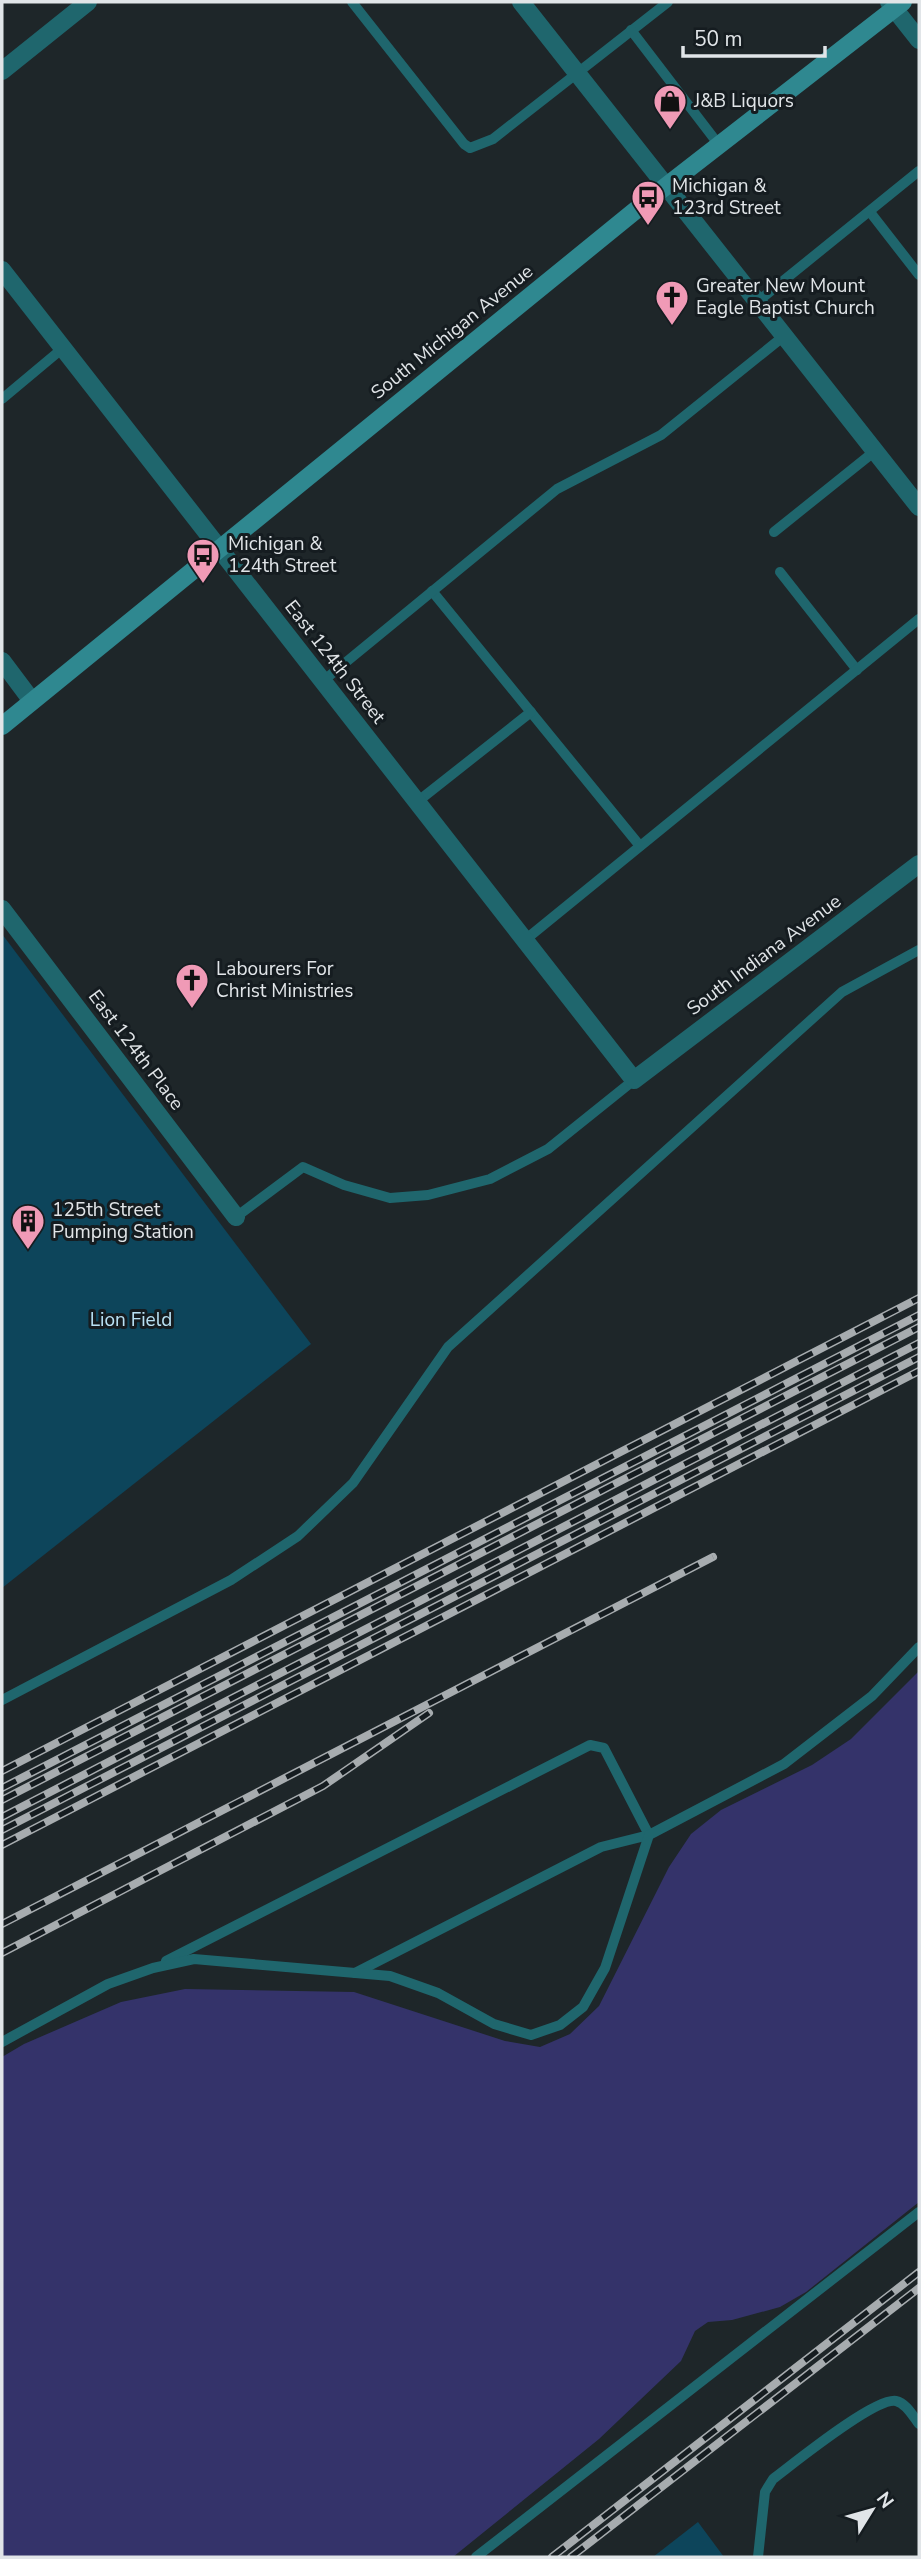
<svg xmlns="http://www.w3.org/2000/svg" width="921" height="2559" viewBox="0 0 921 2559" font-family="'Nunito Sans',sans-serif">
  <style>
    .green { fill: #0d455b }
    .water { fill: #34336a }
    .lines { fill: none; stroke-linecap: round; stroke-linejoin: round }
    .service { stroke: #1f666d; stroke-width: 10 }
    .minor { stroke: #1f666d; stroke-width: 18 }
    .tertiary { stroke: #1f666d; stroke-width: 18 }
    .secondary { stroke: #2f8890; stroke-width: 18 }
    .rail-casing { stroke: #a7acaf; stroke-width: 8 }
    .rail { stroke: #151c20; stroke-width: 5; stroke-dasharray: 16; stroke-linecap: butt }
    .labels { text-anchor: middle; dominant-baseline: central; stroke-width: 6; stroke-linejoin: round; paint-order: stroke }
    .poi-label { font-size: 19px; fill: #e1e5e8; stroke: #151c20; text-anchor: start }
    .street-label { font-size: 19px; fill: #e1e5e8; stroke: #151c20 }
    .park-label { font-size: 19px; fill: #b9e1f4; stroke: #151c20 }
  </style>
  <rect width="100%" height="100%" fill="#1e2629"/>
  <g class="green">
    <polygon points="2,934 311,1344 2,1588"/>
    <polygon points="698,2522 724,2557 653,2557"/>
  </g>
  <polygon class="water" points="919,1671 919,2202 806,2292 780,2307 732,2320 708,2322 695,2331 681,2361 599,2439 453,2557 2,2557 2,2057 24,2044 121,2002 185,1989 354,1992 505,2041 540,2047 570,2034 599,2006 669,1867 691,1834 721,1810 812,1765 851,1739"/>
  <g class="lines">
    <g class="service">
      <polyline points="352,2 464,144 470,148 493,139 668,2"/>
      <polyline points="631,30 719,145"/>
      <polyline points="870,212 919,275"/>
      <polyline points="757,302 919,171"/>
      <polyline points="2,399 63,348"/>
      <polyline points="774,532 875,451"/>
      <polyline points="780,572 857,670"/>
      <polyline points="432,591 640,846"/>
      <polyline points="323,681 557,489 661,435 784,336"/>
      <polyline points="417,802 531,712"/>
      <polyline points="525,940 919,619"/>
      <polyline points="236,1217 303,1167 344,1185 390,1198 428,1195 490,1179 548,1149 634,1080"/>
      <polyline points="2,1700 231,1580 298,1536 353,1483 448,1347 842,992 919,950"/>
      <polyline points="166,1961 590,1745 604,1748 649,1835 601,1847 355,1973"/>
      <polyline points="2,2042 108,1984 153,1968 194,1959 390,1976 438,1993 494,2024 531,2035 560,2025 583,2007 605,1968 649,1835 784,1764 872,1696 919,1647"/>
      <polyline points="476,2557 919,2212"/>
      <path d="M 758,2557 L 765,2492 L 773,2479 C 793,2464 875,2397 896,2401 C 906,2403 913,2416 919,2424"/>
    </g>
    <g class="minor">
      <polyline points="521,2 919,507"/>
      <polyline points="889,2 919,40"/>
      <polyline points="2,270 634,1080 919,864"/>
      <polyline points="2,661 32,701"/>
      <polyline points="2,909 236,1217"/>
    </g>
    <polyline class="tertiary" points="2,71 88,2"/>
    <polyline class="secondary" points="2,726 647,201 903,2"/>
    <defs>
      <g id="rail">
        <polyline points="2,1771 919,1298"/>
        <polyline points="2,1788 919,1315"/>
        <polyline points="2,1800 919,1327"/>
        <polyline points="2,1817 919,1343"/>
        <polyline points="2,1830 919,1357"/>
        <polyline points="2,1845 919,1371"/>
        <polyline points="2,1924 713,1557"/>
        <polyline points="2,1953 323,1786 429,1713"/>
        <polyline points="552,2557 919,2272"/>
        <polyline points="571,2557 919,2288"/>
      </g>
    </defs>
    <use href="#rail" class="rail-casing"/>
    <use href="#rail" class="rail"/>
  </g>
  <defs>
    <symbol id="shop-pin" viewBox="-11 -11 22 30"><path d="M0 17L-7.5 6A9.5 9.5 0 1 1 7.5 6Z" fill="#f09ab6" stroke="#151c20"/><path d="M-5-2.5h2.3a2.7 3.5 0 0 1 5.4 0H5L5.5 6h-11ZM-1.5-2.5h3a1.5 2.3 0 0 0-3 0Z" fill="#111"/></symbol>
    <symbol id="bus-pin" viewBox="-11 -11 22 30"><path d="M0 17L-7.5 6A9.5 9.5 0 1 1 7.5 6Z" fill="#f09ab6" stroke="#151c20"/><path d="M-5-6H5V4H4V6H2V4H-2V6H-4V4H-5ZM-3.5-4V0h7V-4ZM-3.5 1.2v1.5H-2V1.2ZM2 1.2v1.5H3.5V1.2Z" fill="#111"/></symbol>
    <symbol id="church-pin" viewBox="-11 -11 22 30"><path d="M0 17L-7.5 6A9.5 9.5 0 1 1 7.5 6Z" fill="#f09ab6" stroke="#151c20"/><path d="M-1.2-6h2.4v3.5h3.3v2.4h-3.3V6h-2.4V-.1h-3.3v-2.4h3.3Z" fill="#111"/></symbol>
    <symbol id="building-pin" viewBox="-11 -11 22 30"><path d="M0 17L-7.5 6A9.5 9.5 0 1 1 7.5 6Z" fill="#f09ab6" stroke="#151c20"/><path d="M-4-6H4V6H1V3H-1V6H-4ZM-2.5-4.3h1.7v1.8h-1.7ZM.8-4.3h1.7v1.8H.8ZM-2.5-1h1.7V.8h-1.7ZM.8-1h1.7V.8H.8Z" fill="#111"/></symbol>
  </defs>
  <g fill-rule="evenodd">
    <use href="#shop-pin" x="651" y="82" width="38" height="52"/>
    <use href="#bus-pin" x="629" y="178" width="38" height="52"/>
    <use href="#church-pin" x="653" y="278" width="38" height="52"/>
    <use href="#bus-pin" x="184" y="536" width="38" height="52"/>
    <use href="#church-pin" x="173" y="961" width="38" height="52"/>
    <use href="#building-pin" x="9" y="1202" width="38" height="52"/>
  </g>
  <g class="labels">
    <g class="poi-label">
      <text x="694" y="101">J&amp;B Liquors</text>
      <text x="672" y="186">Michigan &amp;<tspan x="672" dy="22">123rd Street</tspan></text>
      <text x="696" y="286">Greater New Mount<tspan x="696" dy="22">Eagle Baptist Church</tspan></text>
      <text x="228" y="544">Michigan &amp;<tspan x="228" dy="22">124th Street</tspan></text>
      <text x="216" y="969">Labourers For<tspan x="216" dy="22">Christ Ministries</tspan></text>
      <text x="52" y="1210">125th Street<tspan x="52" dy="22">Pumping Station</tspan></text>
    </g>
    <g class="street-label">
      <text transform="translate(452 332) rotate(-39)">South Michigan Avenue</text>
      <text transform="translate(335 662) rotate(52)">East 124th Street</text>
      <text transform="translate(764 955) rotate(-37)">South Indiana Avenue</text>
      <text transform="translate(136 1050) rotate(53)">East 124th Place</text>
    </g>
    <g class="park-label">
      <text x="131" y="1320">Lion Field</text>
    </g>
  </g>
  <rect width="921" height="2559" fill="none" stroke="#e1e5e8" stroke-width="7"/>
  <g transform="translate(872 2510) rotate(53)" stroke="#151c20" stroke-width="5" paint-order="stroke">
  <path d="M0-5L12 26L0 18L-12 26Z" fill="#e1e5e8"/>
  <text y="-10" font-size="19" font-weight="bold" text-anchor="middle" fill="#e1e5e8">N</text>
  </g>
  <path d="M683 46v10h142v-10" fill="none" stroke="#e1e5e8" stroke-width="3.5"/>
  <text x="694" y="46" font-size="21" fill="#e1e5e8" stroke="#151c20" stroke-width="5" paint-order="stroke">50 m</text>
</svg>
